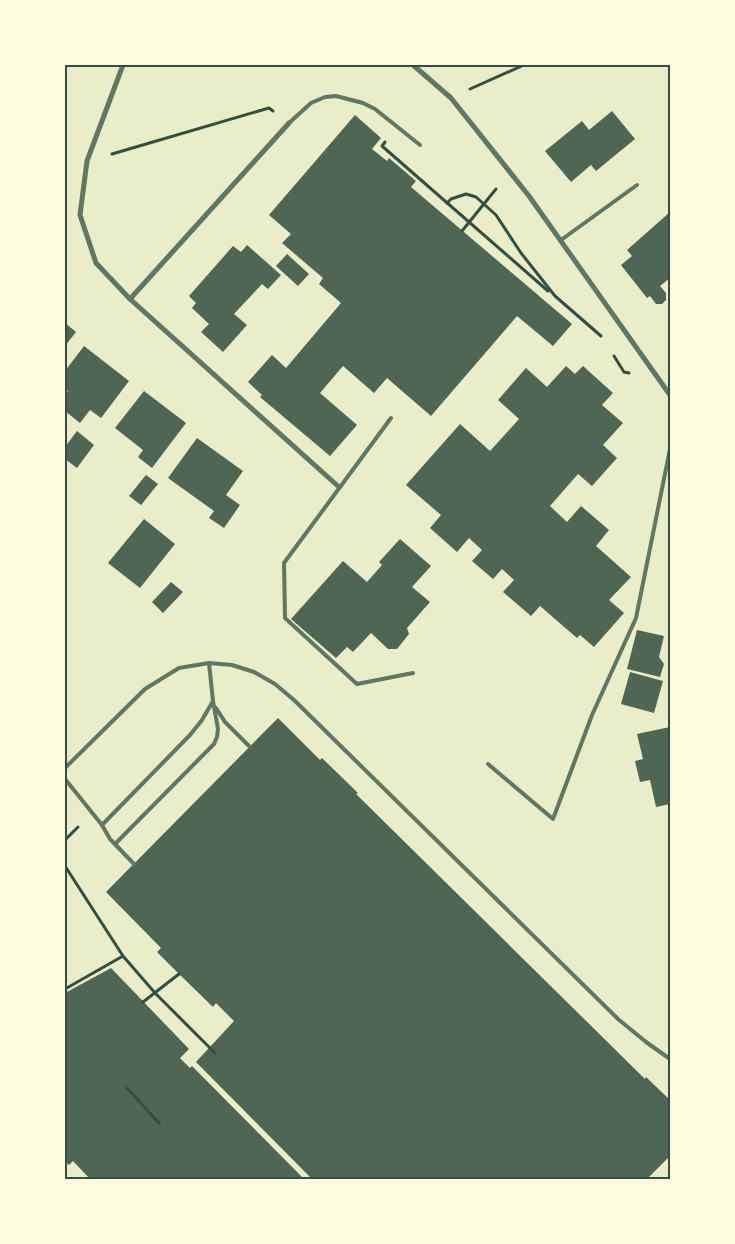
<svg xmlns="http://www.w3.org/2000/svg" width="735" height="1244" viewBox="0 0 735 1244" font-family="'DejaVu Sans',sans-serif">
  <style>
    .building { fill: #4f6655 }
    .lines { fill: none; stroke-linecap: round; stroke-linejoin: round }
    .path { stroke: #344e41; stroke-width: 3 }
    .service { stroke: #617663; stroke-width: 4 }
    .minor { stroke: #617663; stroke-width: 5 }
    .neatline { fill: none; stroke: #344e41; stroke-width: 2 }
  </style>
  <rect width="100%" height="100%" fill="#e9edc9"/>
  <g class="building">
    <polygon points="612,111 635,139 596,171 591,165 571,182 545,151 582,121 589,130"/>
    <polygon points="355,115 381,138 372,149 387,161 389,158 416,181 411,187 572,324 553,346 517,316 431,416 387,378 374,393 343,366 320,393 357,425 330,456 260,397 262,395 248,382 272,355 286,368 341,303 319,284 323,278 282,243 291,234 269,215"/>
    <polygon points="670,212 670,278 660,286 666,293 666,300 662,304 656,304 650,296 647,298 621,265 632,256 627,250"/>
    <polygon points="247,245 281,275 268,289 262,284 234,314 247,325 223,352 201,332 209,324 192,308 196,303 189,296 233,246 241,252"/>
    <polygon points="287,254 309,274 298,286 276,266"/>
    <polygon points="65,323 76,332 65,346"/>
    <polygon points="84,346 129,381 101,418 90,410 80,423 65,411 65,395 68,391 65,389 65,371"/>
    <polygon points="566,366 575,374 583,366 613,393 602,405 623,423 603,445 617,458 592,486 578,474 550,506 567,522 581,506 609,530 596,546 631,577 609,600 624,613 594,647 580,635 577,638 540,606 531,616 503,592 514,580 502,569 493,579 472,561 482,550 469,538 457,552 430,528 441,515 406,485 460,424 490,451 519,419 498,400 526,368 547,387"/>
    <polygon points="144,391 186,423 152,468 138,457 143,450 115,428"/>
    <polygon points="77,431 94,445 77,468 65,459 65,447"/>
    <polygon points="197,438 243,471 226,495 240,505 224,528 209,518 214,511 168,478"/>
    <polygon points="146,475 158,484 141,505 129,496"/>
    <polygon points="144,519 175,544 140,588 108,563"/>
    <polygon points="400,539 431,566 412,587 430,602 407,628 409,634 397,649 388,649 371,633 353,652 347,647 336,658 291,619 343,561 367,582 382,565 379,562"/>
    <polygon points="171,582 183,592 163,613 152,602"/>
    <polygon points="637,630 664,636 659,657 664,664 660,677 627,669"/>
    <polygon points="630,672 663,681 654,713 621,704"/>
    <polygon points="278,718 320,760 322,758 358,793 356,794 645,1079 646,1077 670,1100 670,1156 647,1179 312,1179 196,1062 234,1021 216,1003 213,1007 179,974 157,952 161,948 106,892"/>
    <polygon points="670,727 670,804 656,807 650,780 640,782 635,761 643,759 637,734"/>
    <polygon points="111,968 189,1049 180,1058 190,1068 192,1066 304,1179 90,1179 73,1161 69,1165 66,1162 65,1164 65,993"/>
  </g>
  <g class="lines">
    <g class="path">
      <polyline points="470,89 524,65"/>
      <polyline points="385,142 382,146 548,291"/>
      <polyline points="112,154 269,108 273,111"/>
      <polyline points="447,203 451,199 466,194 476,197 496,215 521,253 555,296 601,336"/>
      <polyline points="462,231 496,189"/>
      <polyline points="614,356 624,372 629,373"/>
      <polyline points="65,840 78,827"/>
      <polyline points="65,866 123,956"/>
      <polyline points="65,989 123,956 155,993 215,1053"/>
      <polyline points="143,1002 179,974"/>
      <polyline points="127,1088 159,1123"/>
    </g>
    <g class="service">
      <polyline points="289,123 311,103 325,97 336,96 363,103 375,109 420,145"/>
      <polyline points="561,240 637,185"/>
      <polyline points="391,418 284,563 285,618 357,684 413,673"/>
      <polyline points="216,708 225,722 250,747"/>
      <polyline points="488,764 553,819 592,715 636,618 670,449"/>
      <polyline points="65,768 145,689 179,668 209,663 232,665 254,672 275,684 294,700 618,1019 646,1042 670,1059"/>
      <polyline points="65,779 102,825 110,839 134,864"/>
      <polyline points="102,825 190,735 202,720 213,701"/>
      <polyline points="115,844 214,744 217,737 218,729 213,701 209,663"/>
    </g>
    <g class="minor">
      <polyline points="123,65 87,161 80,215 96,263 130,299 339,487"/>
      <polyline points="413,65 451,98 529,196 670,395"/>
      <polyline points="130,299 289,123"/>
    </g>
  </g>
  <rect width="735" height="1244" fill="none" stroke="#fefae0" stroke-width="132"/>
  <rect x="66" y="66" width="603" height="1112" class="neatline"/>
</svg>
